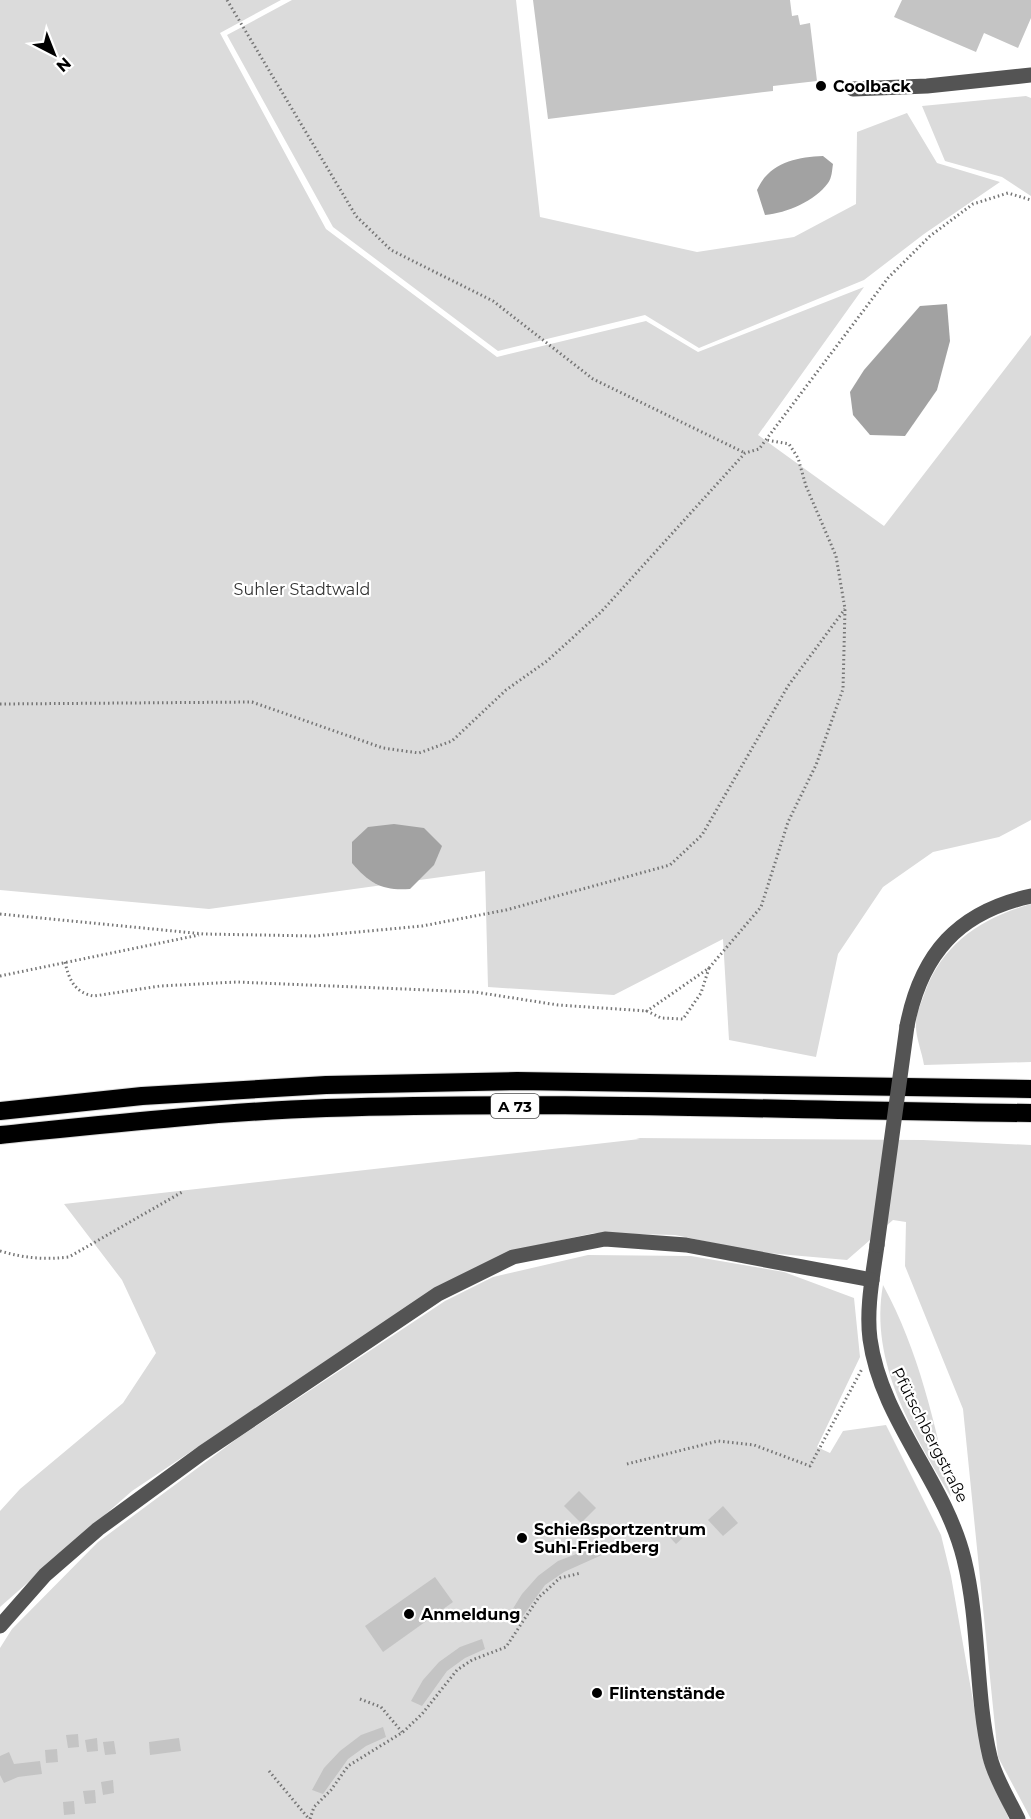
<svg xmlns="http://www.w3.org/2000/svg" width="1031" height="1819" viewBox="0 0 1031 1819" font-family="Montserrat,sans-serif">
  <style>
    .green { fill: #dbdbdb }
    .water { fill: #a2a2a2 }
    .building { fill: #c4c4c4 }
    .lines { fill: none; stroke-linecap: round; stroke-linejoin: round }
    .highway-casing { stroke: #dbdbdb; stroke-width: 20 }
    .path { stroke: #767676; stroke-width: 3; stroke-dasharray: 1.5 3; stroke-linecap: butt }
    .minor { stroke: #545454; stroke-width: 15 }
    .highway { stroke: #000; stroke-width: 18 }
    .minor-bridge { stroke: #545454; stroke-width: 15 }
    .poi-dot { fill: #000; stroke: #fff; stroke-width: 2 }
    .labels { text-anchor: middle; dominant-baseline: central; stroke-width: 4.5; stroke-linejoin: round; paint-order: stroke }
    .shield { fill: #fff; stroke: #4c4c4c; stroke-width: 1.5 }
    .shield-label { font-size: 15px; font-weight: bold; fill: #000 }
    .poi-label { font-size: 16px; font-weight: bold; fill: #000; stroke: #fff; text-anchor: start }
    .park-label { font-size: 16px; fill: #323232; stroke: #fff }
    .street-label { font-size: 16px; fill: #000; stroke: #fff }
  </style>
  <rect width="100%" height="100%" fill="#fff"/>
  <g class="green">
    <polygon points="0,0 281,0 220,33 326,229 497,357 646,321 698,352 864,287 758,435 884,526 1031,335 1031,820 999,837 933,852 883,887 838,954 816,1057 729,1040 723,939 614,995 488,987 485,871 209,909 0,890"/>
    <polygon points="292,0 516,0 540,217 697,252 794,237 856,204 857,132 907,113 937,163 1000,182 924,234 864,280 699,348 645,315 498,351 333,227 227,35"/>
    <polygon points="1026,96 1031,98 1031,196 1002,177 945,161 922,106"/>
    <path d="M 1031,904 L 1031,1062 L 924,1065 C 922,1052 915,1036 916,1023 C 916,1014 922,1001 925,992 C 943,943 982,918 1031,904 Z"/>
    <polygon points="636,1138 923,1140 1031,1145 1031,1819 998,1757 963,1409 905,1266 906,1222 893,1220 847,1260 757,1252 675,1235 594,1233 511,1251 438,1286 132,1491 0,1607 0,1511 20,1489 123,1403 156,1353 122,1280 64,1204 640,1139"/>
    <polygon points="588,1255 691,1256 784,1272 854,1298 860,1357 817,1447 830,1453 843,1431 886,1425 941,1535 951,1576 984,1763 1009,1819 0,1819 0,1648 12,1629 98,1542 238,1438 445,1301 493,1277"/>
    <path d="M 883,1285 C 919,1351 935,1424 951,1497 C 913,1432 869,1363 883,1285 Z"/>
  </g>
  <g class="water">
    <path d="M 823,156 L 833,164 C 832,170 832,178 828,183 C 815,201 787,213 765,215 L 757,190 C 769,163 796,157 823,156 Z"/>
    <polygon points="947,304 950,341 937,390 905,436 870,435 853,415 850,392 864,370 920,306"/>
    <path d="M 394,824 L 424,828 L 442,846 L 434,865 L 410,889 C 383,891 370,884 352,863 L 352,842 L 368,827 Z"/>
  </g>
  <g class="building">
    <polygon points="533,0 790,0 792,16 798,15 800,25 810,23 817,81 773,86 773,91 548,119"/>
    <polygon points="902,0 1031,0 1031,18 1018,48 984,33 976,52 894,17"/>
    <polygon points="579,1491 596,1508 581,1523 564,1506"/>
    <polygon points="723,1506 738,1523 723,1536 708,1520"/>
    <polygon points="676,1523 686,1535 676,1544 665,1532"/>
    <polygon points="600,1545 604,1554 564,1572 545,1585 520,1620 509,1615 522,1594 538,1576 558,1561"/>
    <polygon points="435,1577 453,1602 383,1652 365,1626"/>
    <polygon points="482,1639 485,1649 465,1658 447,1671 422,1706 411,1701 423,1680 439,1662 460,1647"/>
    <polygon points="383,1727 386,1737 366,1746 348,1759 323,1794 312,1790 324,1768 340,1751 361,1735"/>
    <polygon points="78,1734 79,1747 68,1748 66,1735"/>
    <polygon points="97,1738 98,1751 87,1752 85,1740"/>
    <polygon points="179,1738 181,1751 150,1755 149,1742"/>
    <polygon points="114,1741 116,1754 105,1755 103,1742"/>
    <polygon points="57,1749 58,1762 46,1763 45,1750"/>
    <polygon points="9,1752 14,1764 40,1761 42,1774 18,1777 4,1783 0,1775 0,1756"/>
    <polygon points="113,1780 114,1793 103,1795 101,1782"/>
    <polygon points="95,1790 96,1803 85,1804 83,1791"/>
    <polygon points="74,1801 75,1814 64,1815 63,1802"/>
  </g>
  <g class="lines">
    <defs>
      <g id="highway">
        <polyline points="0,1111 142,1096 326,1085 517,1081 1031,1089"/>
        <path d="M 0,1135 C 108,1124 217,1112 326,1108 C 561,1100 796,1111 1031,1113"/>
      </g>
    </defs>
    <use href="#highway" class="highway-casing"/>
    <g class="path">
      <polyline points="227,0 356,216 391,250 493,301 593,379 745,453"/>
      <polyline points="0,704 252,702 383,748 419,753 452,741 506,690 547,661 601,612 745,453 759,449 888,278 930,236 973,204 1008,193 1031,200"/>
      <polyline points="0,914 204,934 315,936 422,926 506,910 670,865 702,835 788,686 845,609"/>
      <path d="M 65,962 C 69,980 75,993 94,996 L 160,986 L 237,982 L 475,992 L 558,1005 L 647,1011"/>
      <polyline points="709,968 701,993 683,1019 661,1018 647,1011 709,968 761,907 788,822 816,765 843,689 845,609 836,556 806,486 798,458 789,444 767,440"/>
      <polyline points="0,976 199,935"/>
      <path d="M 0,1251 C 24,1258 44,1260 69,1257 L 184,1191"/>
      <polyline points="627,1464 718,1441 754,1445 810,1466 862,1369"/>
      <polyline points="360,1699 381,1707 402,1732"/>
      <polyline points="269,1771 309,1819"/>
      <polyline points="310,1819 314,1807 331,1790 348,1766 403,1732 422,1714 457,1670 472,1660 506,1647 539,1597 560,1578 581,1573"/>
    </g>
    <g class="minor">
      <polyline points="853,89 927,86 1031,75"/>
      <path d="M 907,1026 C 921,954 958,912 1031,896"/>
      <path d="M 877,1245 C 873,1275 866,1308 870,1339 C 881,1420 945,1481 964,1559 C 980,1624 975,1693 990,1757 C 995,1778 1009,1800 1018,1819"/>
      <polyline points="0,1626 45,1575 98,1529 202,1453 438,1294 513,1257 605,1239 686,1245 872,1280"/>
    </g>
    <use href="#highway" class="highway"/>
    <polyline class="minor-bridge" points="877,1245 907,1026"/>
  </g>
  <g class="poi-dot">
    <circle cx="821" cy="86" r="6"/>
    <circle cx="522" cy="1538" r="6"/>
    <circle cx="409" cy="1614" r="6"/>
    <circle cx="597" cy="1693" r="6"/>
  </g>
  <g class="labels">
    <rect class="shield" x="491" y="1094" width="48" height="24" rx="4.5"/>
    <g class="shield-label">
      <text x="515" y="1106">A 73</text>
    </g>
    <g class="poi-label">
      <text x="833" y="86">Coolback</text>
      <text x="534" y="1529">Schießsportzentrum<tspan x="534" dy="18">Suhl-Friedberg</tspan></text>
      <text x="421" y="1614">Anmeldung</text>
      <text x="609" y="1693">Flintenstände</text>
    </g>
    <g class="park-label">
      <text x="302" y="589">Suhler Stadtwald</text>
    </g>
    <g class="street-label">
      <text transform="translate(930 1435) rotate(63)">Pfütschbergstraße</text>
    </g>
  </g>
  <g transform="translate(54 54) rotate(138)" stroke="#ffffff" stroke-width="4.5" paint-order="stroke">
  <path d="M0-4.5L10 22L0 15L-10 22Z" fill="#000000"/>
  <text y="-9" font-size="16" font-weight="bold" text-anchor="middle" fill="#000000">N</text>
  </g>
</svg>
